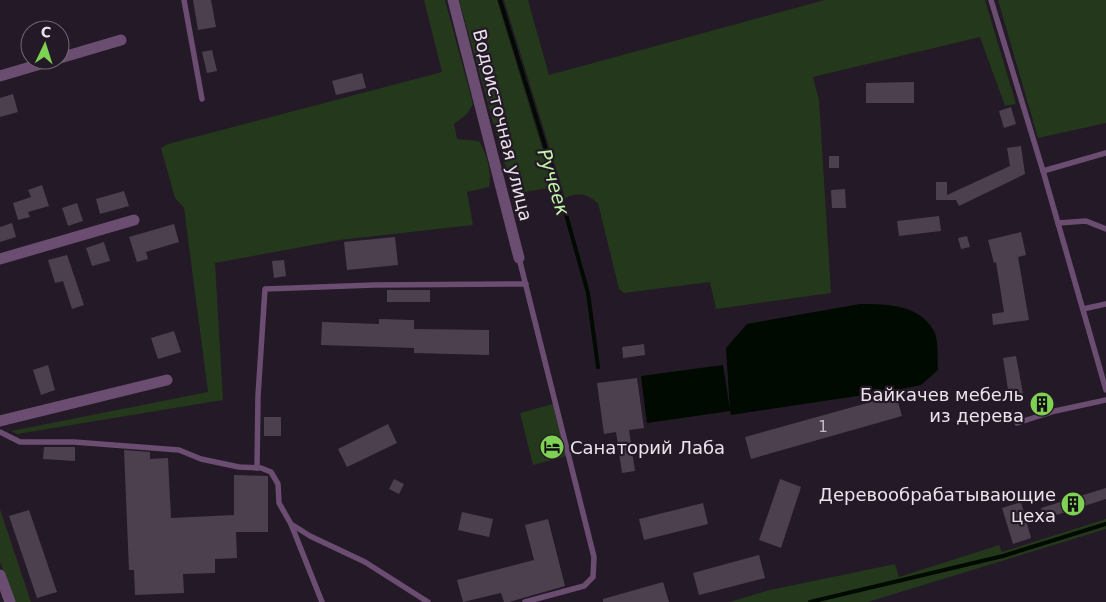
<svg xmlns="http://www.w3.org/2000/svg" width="1106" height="602" viewBox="0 0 1106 602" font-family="'DejaVu Sans',sans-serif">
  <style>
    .green { fill: #24381b }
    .water { fill: #000a00 }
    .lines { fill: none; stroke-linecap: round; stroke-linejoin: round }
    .stream { stroke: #000a00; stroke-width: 4 }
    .building { fill: #4c404e }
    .service { stroke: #6b4d71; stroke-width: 5.5 }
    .minor { stroke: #6b4d71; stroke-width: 11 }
    .labels { text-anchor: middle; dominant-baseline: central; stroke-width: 4.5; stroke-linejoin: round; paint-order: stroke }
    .number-label { font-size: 15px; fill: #c2bac4 }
    .street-label { font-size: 18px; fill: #eae3ec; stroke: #241926 }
    .poi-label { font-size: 18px; fill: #eae3ec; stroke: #241926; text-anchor: end }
    .water-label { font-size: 19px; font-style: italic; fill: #bff6a7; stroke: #241926 }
  </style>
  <rect width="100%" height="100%" fill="#241926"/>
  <g class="green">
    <path d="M 424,0 L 445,0 L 473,104 L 467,114 L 454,124 L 457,139 L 479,141 C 487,154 492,172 489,187 L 467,192 L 473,225 L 340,240 L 215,263 L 223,400 L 17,434 L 11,431 L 208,392 L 184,208 L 175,198 L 161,148 L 168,144 L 442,72 Z"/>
    <polygon points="459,0 497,0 554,187 519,193 509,179"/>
    <path d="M 504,0 L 528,0 L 549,75 L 825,0 L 985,0 L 1016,104 L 1005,106 L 980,37 L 813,77 L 819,100 L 831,293 L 716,309 L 710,282 L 624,293 L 619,289 L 598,203 C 587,194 579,191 565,198 Z"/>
    <polygon points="998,0 1106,0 1106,123 1038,138"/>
    <polygon points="553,404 567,456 533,465 520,413"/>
    <polygon points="0,509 31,602 15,602 0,562"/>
    <polygon points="1106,519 1106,529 868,602 729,602 770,590 895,564 899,577 999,545 1002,552"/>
  </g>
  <path class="water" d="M 860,304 C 886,304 919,304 934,331 C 939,340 937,359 938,370 L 921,385 L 897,390 L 731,415 L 730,411 L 647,423 L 641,376 L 723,365 L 730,410 L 726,348 L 747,324 Z"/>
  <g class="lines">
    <g class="stream">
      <polyline points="500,0 565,211 588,293 598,367"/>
      <polyline points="810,602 1003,556 1106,524"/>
    </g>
  </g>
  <g class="building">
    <polygon points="193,0 211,0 216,27 198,30"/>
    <polygon points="212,50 217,71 207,73 202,52"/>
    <polygon points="362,73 366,88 336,95 332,81"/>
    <polygon points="914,82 914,103 866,103 866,83"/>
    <polygon points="13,94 18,112 0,117 0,98"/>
    <polygon points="1011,107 1016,124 1004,128 999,111"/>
    <polygon points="1021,146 1025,174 959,206 956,200 936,200 936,182 947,182 947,195 1010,166 1007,148"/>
    <rect x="829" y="156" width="10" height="12"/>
    <polygon points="42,185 49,206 28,212 30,217 18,220 13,203 31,197 28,190"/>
    <polygon points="845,189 846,208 832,208 831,190"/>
    <polygon points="124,191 129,206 100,214 96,199"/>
    <polygon points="77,203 83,221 68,226 62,208"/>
    <polygon points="939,216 941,231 899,236 897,221"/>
    <polygon points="12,223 16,237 0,242 0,227"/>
    <polygon points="174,224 179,242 146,252 148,259 137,262 129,237"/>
    <polygon points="1021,232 1026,255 1018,257 1029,320 993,325 992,314 1004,312 996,262 994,263 988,240"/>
    <polygon points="967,236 970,247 961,249 958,238"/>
    <polygon points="395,237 398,265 347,270 344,242"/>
    <polygon points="104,242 110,261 92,266 86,248"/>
    <polygon points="67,255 84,305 72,309 63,281 55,283 48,260"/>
    <polygon points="284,260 286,276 274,278 272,261"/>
    <rect x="387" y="290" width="43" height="12"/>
    <polygon points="379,319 414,320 414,329 489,330 489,355 414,353 414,348 321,345 322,322 379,324"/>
    <polygon points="174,331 181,352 158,359 151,338"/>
    <polygon points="644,344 645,355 623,358 622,347"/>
    <polygon points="1016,356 1024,399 1010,402 1003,358"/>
    <polygon points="48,365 55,390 41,395 33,370"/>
    <polygon points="637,378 644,428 629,430 635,471 622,473 616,432 604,434 597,383"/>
    <polygon points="896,395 902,416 751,459 745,437"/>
    <rect x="264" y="417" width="17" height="19"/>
    <polygon points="388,424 397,443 347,467 338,449"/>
    <polygon points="44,447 75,447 75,461 43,459"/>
    <polygon points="124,450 150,452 150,459 168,458 171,518 234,515 234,475 268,476 268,532 236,532 237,558 215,559 215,573 183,574 184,593 135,595 134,570 129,570"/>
    <polygon points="394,479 404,484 399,494 389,489"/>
    <polygon points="780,479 801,487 781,548 759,540"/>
    <polygon points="1106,488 1106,499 1044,519 1041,508"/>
    <polygon points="1021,502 1031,538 1013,544 1002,508"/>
    <polygon points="703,503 708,524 644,540 639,519"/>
    <polygon points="29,510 57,592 37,598 9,516"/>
    <polygon points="462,512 493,519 489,537 458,530"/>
    <polygon points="548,519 565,586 509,602 504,602 501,593 463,602 457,580 534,560 525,525"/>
    <polygon points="759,555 765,578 699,595 693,573"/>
    <polygon points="663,582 669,602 603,602 603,599"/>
  </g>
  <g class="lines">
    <g class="service">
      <polyline points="184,0 202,99"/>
      <polyline points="991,0 1043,171 1106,153"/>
      <polyline points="1043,171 1106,390"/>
      <polyline points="1058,223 1086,221 1106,229"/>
      <polyline points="519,258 594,557 593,577 584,586 525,602"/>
      <polyline points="1083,309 1106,304"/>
      <polyline points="1017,423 1055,411 1106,400"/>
      <polyline points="0,432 20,442 74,442 179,450 201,459 239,467 261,468 271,472 278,484 279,503 291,524 310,536 365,562 428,602"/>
      <polyline points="257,468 258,396 265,289 374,285 526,284"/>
      <polyline points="291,524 322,602"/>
    </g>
    <g class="minor">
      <polyline points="453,0 519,258"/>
      <polyline points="60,58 121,40"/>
      <polyline points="0,76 54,60"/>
      <polyline points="0,259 134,220"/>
      <polyline points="0,421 167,380"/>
      <polyline points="0,575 10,602"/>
    </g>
  </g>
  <defs>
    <symbol id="building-disc" viewBox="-11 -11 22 22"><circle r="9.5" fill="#7ed153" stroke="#241926"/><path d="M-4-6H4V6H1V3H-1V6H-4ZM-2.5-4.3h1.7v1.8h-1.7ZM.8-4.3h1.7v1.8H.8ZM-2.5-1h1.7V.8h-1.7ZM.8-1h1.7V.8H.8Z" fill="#111"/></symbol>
    <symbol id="hotel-disc" viewBox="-11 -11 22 22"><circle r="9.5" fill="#7ed153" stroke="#241926"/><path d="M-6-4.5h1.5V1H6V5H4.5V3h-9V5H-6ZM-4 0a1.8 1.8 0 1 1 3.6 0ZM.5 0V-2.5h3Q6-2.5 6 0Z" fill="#111"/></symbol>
  </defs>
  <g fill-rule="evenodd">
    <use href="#building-disc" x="1028" y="390" width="28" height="28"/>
    <use href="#hotel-disc" x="538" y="433" width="28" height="28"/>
    <use href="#building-disc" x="1059" y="490" width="28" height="28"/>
  </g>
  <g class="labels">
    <g class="number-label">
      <text x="823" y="427">1</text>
    </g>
    <g class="street-label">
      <text transform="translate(503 125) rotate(76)">Водоисточная улица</text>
    </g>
    <g class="poi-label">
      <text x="1024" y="394">Байкачев мебель<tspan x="1024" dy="21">из дерева</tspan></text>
      <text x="570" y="447" text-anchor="start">Санаторий Лаба</text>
      <text x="1056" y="494">Деревообрабатывающие<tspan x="1056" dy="21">цеха</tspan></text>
    </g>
    <g class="water-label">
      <text transform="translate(554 182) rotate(73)">Ручеек</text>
    </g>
  </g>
  <g transform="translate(45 45) rotate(4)"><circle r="24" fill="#241926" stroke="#736a75"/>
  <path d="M0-4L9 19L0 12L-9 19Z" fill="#7ed153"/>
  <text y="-8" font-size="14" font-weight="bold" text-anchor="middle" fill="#eae3ec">С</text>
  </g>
</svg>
